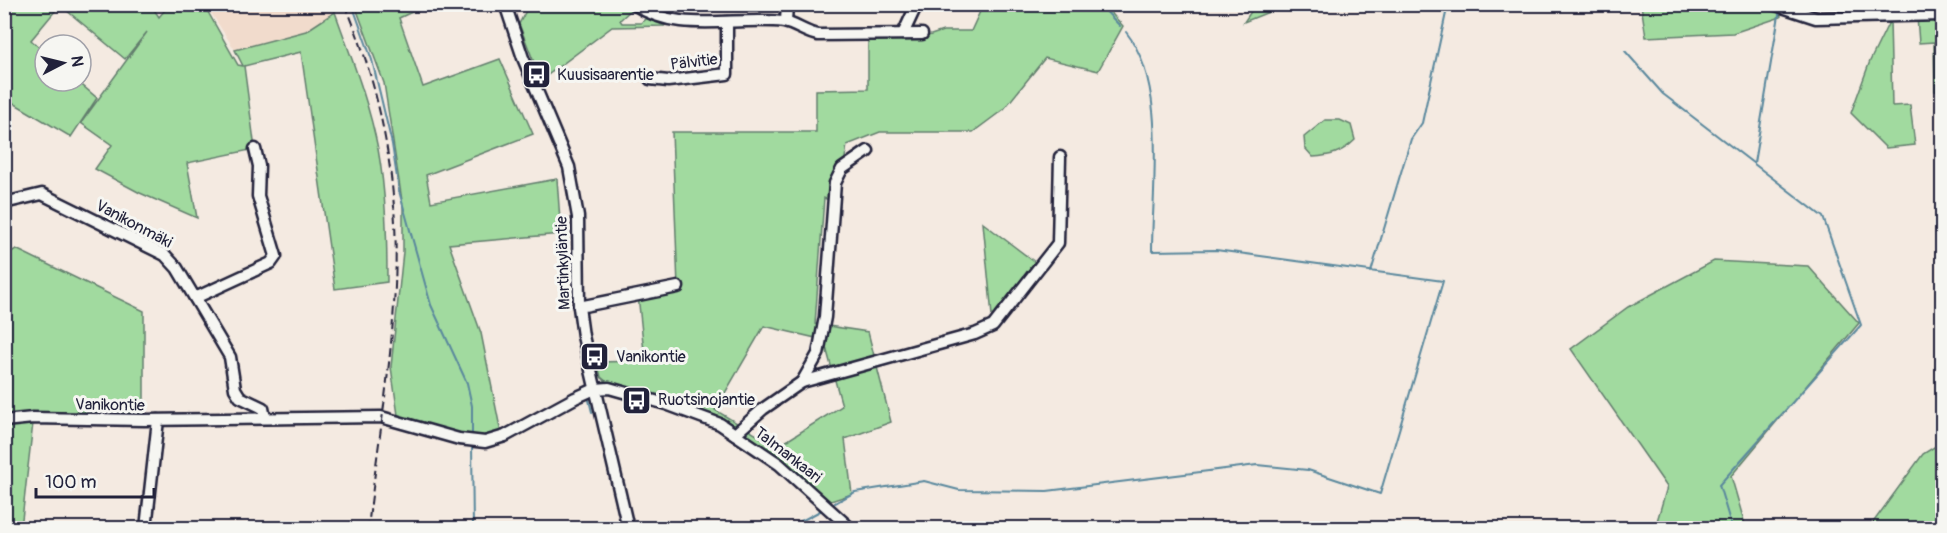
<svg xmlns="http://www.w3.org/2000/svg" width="1947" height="533" viewBox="0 0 1947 533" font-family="Pangolin,sans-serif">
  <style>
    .built { fill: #f1dbcc }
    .green { fill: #a1da9f; stroke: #627e6d; stroke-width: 1.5; fill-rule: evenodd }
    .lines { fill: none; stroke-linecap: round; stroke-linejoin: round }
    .stream { stroke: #5a889d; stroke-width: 2 }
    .minor-casing { stroke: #22223b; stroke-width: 15 }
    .minor { stroke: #f6f6f2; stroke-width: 10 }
    .rail { stroke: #22223b; stroke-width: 2; stroke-dasharray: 9 4.5; stroke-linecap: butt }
    .labels { text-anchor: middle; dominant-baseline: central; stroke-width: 6; stroke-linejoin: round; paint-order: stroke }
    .street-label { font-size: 16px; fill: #22223b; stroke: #f6f6f2 }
    .poi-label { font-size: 16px; fill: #22223b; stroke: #f6f6f2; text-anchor: start }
  </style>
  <rect width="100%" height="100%" fill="#f4eae1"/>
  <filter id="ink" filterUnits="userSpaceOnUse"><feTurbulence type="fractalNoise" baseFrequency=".0167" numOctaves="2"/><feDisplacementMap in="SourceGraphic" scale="12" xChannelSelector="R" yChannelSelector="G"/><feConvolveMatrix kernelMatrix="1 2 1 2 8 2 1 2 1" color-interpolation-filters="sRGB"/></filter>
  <g filter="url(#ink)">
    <polygon class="built" points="206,5 331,5 335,12 306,31 235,50"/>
    <g class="green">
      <polygon points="627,4 633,8 620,20 622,23 641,23 646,18 665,26 612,27 541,80 519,24 529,5"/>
      <polygon points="1256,4 1286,4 1286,5 1244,22"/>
      <path d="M 5,5 L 151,5 L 159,17 L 169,5 L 204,5 L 238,65 L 243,66 L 235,50 L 306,31 L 335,12 C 351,57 369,102 378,149 C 386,193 387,238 387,282 L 335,289 L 301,52 L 244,66 L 255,149 L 187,163 L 197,218 L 140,193 L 95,169 L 112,145 L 81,123 L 147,32 L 125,59 L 60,5 L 31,40 L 45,53 L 45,81 L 77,81 L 97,98 L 71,137 L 5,98 Z"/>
      <polygon points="355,5 427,5 399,18 423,87 500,59 533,134 426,175 431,202 557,179 561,234 449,244 481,333 501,433 505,436 459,439 398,415 391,367 403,252 403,207 384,83"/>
      <path d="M 983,5 L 1104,5 L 1123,26 L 1098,71 L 1045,58 L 1004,109 L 973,132 L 880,132 L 847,145 L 838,204 L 824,198 L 815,324 L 868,332 L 891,422 L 845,439 L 852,494 L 825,503 L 784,461 L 715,415 L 607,382 L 601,377 L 597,362 L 645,361 L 638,295 L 678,287 L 672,132 L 816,132 L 816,90 L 868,89 L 868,40 L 922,38 L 943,31 L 971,31 ZM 764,326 L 824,340 L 842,406 L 777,447 L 715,410 Z"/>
      <polygon points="1641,5 1770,5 1780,9 1781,17 1733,33 1646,37"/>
      <polygon points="1893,5 1942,5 1942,92 1935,91 1934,42 1919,43 1917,17 1890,17"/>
      <polygon points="1890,20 1892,106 1910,105 1915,145 1886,148 1851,113 1870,61"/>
      <path d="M 1325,120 L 1340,120 L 1351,125 L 1355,140 C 1342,153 1330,156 1313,157 L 1305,148 L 1304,137 Z"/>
      <polygon points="983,223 1040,266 993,326"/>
      <polygon points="16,249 144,311 144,420 22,413 20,418 33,423 21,528 5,528 4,256"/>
      <polygon points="1714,261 1808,266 1859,323 1731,476 1746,528 1655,528 1667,487 1571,349 1628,307"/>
      <polygon points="1942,442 1942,528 1869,528 1923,454"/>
    </g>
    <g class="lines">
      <g class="stream">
        <polyline points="352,4 372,60 392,144 399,191 431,305 467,383 472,406 472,434"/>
        <polyline points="1099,4 1120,26"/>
        <polyline points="1625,51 1663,94 1823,217 1861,325 1719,485 1732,528"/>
        <polyline points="1754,163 1780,9"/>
        <polyline points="1371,272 1411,139 1422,123 1448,4"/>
        <polyline points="589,400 592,412"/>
        <polyline points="472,445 473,528"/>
        <path d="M 835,503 L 855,492 L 924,481 L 959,490 L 1047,491 L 1257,465 L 1308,470 L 1380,494 L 1443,281 L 1216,250 L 1152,251 C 1152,187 1168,85 1126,32"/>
        <polyline points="788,528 822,510"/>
      </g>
      <defs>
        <g id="minor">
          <polyline points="505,4 523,58 569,167 578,217 579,307 583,336 628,528"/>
          <path d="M 634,4 C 678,35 734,16 784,22 C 795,24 806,33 818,35 L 922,34"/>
          <polyline points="1773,4 1816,18 1942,15"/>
          <polyline points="786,22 787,4"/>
          <polyline points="903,34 917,4"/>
          <polyline points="650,79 668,81 727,74 727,22"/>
          <polyline points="4,203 42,194 165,255 177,268 230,357 235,389 240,397 263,408 265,418"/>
          <polyline points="195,298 271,263 276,256 258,196 259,166 255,149"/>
          <polyline points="579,307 678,287"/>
          <polyline points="802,382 818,354 825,317 835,183 842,169 868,151"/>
          <polyline points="4,421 33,418 144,420 381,417 459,439 485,442 505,436 575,398 595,389 609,388 666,404 720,424 779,464 850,528"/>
          <polyline points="735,434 763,409 802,382 975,334 993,326 1058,243 1060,157"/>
          <polyline points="146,528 158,420"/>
        </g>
      </defs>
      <use href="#minor" class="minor-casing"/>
      <use href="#minor" class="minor"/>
      <path class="rail" d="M 345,4 C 372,67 389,139 394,207 C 402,311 380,424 368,528"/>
    </g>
  </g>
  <defs>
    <symbol id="bus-square" viewBox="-11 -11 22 22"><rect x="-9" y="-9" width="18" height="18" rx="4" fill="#22223b" stroke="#f6f6f2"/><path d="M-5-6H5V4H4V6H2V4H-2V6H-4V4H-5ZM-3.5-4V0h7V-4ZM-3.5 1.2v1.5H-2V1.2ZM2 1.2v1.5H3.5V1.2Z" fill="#fff"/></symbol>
  </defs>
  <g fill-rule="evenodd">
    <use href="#bus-square" x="520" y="58" width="33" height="33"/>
    <use href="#bus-square" x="578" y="340" width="33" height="33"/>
    <use href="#bus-square" x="620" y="384" width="33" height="33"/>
  </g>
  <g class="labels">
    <g class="street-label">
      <text transform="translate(694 62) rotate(-7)">Pälvitie</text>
      <text transform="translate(134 224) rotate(28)">Vanikonmäki</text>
      <text transform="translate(563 263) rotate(-92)">Martinkyläntie</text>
      <text transform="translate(110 405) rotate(1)">Vanikontie</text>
      <text transform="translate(788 455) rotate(38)">Talmankaari</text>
    </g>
    <g class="poi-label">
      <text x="557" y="75">Kuusisaarentie</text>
      <text x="616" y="357">Vanikontie</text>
      <text x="658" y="400">Ruotsinojantie</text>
    </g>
  </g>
  <rect width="1947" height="533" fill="none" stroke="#f6f6f2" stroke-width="24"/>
  <rect x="12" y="12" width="1923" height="509" fill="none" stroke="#22223b" stroke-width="2" filter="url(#ink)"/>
  <g transform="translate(63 63) rotate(83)"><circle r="28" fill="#f6f6f2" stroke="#a1a1a9" stroke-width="1.5"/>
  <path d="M0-4.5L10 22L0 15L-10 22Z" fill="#22223b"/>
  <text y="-9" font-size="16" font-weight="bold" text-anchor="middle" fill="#22223b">N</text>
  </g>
  <path d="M36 488v9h118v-9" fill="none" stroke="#22223b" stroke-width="3"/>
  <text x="45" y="488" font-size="18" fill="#22223b" stroke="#f6f6f2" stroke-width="4.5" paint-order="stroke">100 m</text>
</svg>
